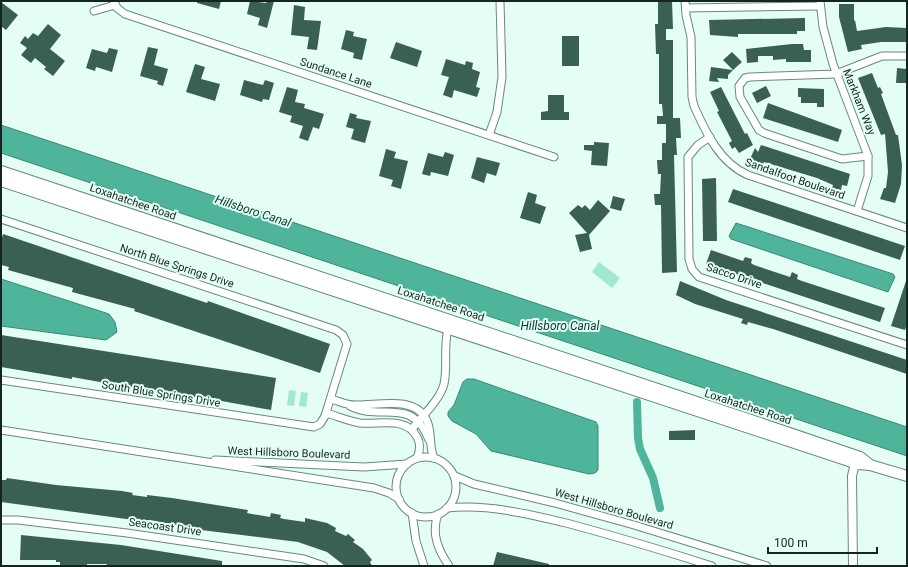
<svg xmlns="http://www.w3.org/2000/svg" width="908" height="567" viewBox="0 0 908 567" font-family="Roboto,sans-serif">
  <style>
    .green { fill: #a0e8d3 }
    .water { fill: #4eb49a; stroke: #3d8975 }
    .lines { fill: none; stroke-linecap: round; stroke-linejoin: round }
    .canal { stroke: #4eb49a; stroke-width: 8 }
    .building { fill: #3a6055 }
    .minor-casing { stroke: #638b7f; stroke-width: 9 }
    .tertiary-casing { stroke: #638b7f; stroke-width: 10 }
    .secondary-casing { stroke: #638b7f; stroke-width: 12 }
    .minor { stroke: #fff; stroke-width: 7 }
    .tertiary { stroke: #fff; stroke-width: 8 }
    .secondary { stroke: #fff; stroke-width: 10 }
    .labels { text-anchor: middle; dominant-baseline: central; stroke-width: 4; stroke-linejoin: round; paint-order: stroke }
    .street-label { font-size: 11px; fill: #142420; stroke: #e4fdf5 }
    .water-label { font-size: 12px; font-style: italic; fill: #07372c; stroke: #e4fdf5 }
  </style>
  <rect width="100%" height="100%" fill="#e4fdf5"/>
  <g class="green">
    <polygon points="599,262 620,278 612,288 592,272"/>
    <polygon points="289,390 296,391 294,406 287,405"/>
    <polygon points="301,392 308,393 306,407 299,406"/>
  </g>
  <g class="water">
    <polygon points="1,125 907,427 907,456 1,153"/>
    <polygon points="736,223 893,274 895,277 888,292 731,239 729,236"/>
    <polygon points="1,279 109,314 115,322 117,332 106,340 1,326"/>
    <polygon points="467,379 474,379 596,422 598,426 598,470 595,473 589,474 491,451 476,434 452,421 448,416 448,412 454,405 463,382"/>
  </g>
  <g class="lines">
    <polyline class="canal" points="637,402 638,438 640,449 653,478 660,508"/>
  </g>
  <g class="building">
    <polygon points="197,1 221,1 219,9 197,3"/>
    <polygon points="250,1 266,3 267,1 274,1 267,28 258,25 260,18 247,14"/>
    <polygon points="658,1 672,1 673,29 666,29 666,40 673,40 673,118 680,118 681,138 676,138 677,155 674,155 677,272 662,273 661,205 655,205 654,194 660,194 661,174 658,174 657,160 662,160 662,143 666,143 666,124 657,124 657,116 663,116 662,104 659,104 659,54 656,54 655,24 658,24"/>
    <polygon points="1,2 18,15 6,30 1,26"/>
    <polygon points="839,4 854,4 854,21 855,20 857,31 886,27 907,28 907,42 881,42 861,45 862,49 848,52 839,17"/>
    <polygon points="294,5 305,7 304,20 321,21 317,50 307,49 309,37 291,35"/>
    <polygon points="805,18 805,31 797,31 797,34 738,34 738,37 710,35 709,20"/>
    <polygon points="48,24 61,35 50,49 65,61 53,76 44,69 46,67 35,58 31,63 21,55 27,48 20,43 25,36 28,39 33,33 38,36"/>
    <polygon points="346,30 354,32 353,36 367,39 362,60 353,58 354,53 341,49"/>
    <rect x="562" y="36" width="17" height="30"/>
    <polygon points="396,42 422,51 417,67 390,58"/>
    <polygon points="792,44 803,44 804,50 811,50 811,62 786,62 786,59 773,60 773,56 758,56 758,62 747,63 746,49"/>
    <polygon points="148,47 158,49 154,65 168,69 163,86 157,84 158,81 140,76"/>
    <polygon points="109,48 118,50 112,72 96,67 95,71 86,68 92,49 107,53"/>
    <polygon points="732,52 742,62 733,70 723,60"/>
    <polygon points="446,59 465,65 466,61 473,63 472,69 480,72 476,87 480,88 477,97 454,90 452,98 443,95 449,77 441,75"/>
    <polygon points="195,64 205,67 201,79 220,84 215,101 186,92"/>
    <polygon points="711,67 733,70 728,75 728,79 717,78 719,82 709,81"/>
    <polygon points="897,68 907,69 907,83 896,83"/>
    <polygon points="872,73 878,88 880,87 883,93 881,94 896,135 898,135 902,165 901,184 895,203 880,199 884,188 886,188 888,172 885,134 881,135 858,78"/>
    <polygon points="244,80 263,85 265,80 274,83 269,100 263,99 262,102 240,95"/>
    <polygon points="766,86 771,96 757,103 752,93"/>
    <polygon points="287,87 298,90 295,102 305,104 304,108 324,114 319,129 313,127 308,141 299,138 303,126 290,122 292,116 279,112"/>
    <polygon points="721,87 745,134 747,133 753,145 739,153 735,147 732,149 729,143 732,141 717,112 719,111 710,92"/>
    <polygon points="798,88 824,89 824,107 817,107 817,103 801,103 801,97 798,97"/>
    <polygon points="548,95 564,95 564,112 569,112 569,120 541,120 541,112 548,111"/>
    <polygon points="768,103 842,130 838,142 763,118"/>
    <polygon points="350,113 357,115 356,118 371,121 365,143 351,139 354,129 346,127"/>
    <polygon points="594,142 609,143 607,166 591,165 592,151 584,150 584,145 594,145"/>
    <polygon points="761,145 850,174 847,186 842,185 841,190 832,188 833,185 817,178 764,162 763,165 750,159 755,148 758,152"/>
    <polygon points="386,149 396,152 394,158 408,161 401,189 391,186 393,180 379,176"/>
    <polygon points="445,152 454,155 448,176 431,172 430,176 422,174 428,153 443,157"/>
    <polygon points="477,157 500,163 496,176 487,173 484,183 471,178"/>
    <polygon points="716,178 717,241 703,241 702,179"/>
    <polygon points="733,189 905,246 900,260 728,202"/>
    <polygon points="528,192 537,195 535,203 546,207 540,224 520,218"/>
    <polygon points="613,196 625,199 621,211 610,208"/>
    <polygon points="598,200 610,211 589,235 592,249 580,252 575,235 587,233 569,213 578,205 582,208 585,205 590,210"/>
    <polygon points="3,234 207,303 208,301 330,344 320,373 134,311 135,309 72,292 73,288 8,270 9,267 1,265 1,242"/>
    <polygon points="711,250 743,261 745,257 752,259 751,263 754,265 790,277 792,272 798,275 797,279 802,281 885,308 880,322 706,264"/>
    <polygon points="680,281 726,300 907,360 907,374 773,329 748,322 747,325 741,323 743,319 695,304 676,295"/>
    <polygon points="906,281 907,324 905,330 891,326"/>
    <polygon points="1,335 276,378 271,410 205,398 205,399 139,387 128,387 72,377 72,379 1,367"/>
    <polygon points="695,430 695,440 669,440 669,431"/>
    <polygon points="7,478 56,485 122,491 133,493 132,495 147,497 147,495 172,498 248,510 247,513 252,514 270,517 271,513 281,515 280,518 284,519 305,522 305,518 327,523 336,528 335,531 346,536 348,534 355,540 353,542 363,549 372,560 370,562 372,566 345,566 327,552 298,542 201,530 150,520 141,521 1,502 1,480 6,480"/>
    <polygon points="21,535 121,545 222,561 222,566 106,566 107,564 87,564 87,566 60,566 60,562 56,562 56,560 20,560"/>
    <polygon points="497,552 549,564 549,566 493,566"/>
  </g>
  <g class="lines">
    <defs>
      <g id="minor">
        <polyline points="114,1 117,8 125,14 554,157"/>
        <path d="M 685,1 L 686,15 L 691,37 L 692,97 L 694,106 C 706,133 720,163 748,175 L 907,228"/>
        <polyline points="820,1 823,27 833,64 868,156 868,176 857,211"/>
        <polyline points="686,8 820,6"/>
        <polyline points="94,11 115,5"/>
        <polyline points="489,135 497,112 502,77 500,1"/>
        <polyline points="710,137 698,145 688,157 689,259 692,269 699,277 907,345"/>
        <polyline points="868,156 842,159 764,133 759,130 740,97 739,86 745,78 750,77 836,74 882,56 907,56"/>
        <polyline points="1,219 336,330 343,335 347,344 325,416 320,424 314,427 1,380"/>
        <path d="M 331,399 C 339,401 346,405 355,405 C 376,406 414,395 426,419 C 433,431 428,445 434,458"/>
        <path d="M 350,406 C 380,422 412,395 429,440"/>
        <path d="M 326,413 C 337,416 348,421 360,423 C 379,425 406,416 417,437 C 421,444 420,451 417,458"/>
        <path d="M 412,429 C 422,416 440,400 444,384 C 448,366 443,349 448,329"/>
        <polyline points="1,430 374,488 389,493 399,499"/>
        <circle cx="426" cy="487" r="30"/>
        <polyline points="215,460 364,467 407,464"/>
        <polyline points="455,476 474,484 555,503 634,525 767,566"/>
        <path d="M 447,508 C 489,504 529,514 570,524 C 618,537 665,551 712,566"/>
        <polyline points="412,513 416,541 424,566"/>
        <path d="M 438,514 C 431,533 438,550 449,566"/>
        <polyline points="1,520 18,520 127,533 304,559 324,566"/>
      </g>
      <polyline id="tertiary" points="853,566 852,476 856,459"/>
      <g id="secondary">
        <polyline points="1,171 760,423 860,457 870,465"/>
        <polyline points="1,181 858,464 870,465 907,476"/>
      </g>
    </defs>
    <use href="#minor" class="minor-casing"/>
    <use href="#tertiary" class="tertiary-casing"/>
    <use href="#secondary" class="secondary-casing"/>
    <use href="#minor" class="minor"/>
    <use href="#tertiary" class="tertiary"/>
    <use href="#secondary" class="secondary"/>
  </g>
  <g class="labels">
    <g class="street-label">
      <text transform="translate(336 73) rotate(18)">Sundance Lane</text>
      <text transform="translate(859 102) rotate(68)">Markham Way</text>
      <text transform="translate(795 179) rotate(19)">Sandalfoot Boulevard</text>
      <text transform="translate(133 202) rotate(19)">Loxahatchee Road</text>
      <text transform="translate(177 266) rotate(18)">North Blue Springs Drive</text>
      <text transform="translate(734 276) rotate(19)">Sacco Drive</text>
      <text transform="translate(441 304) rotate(18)">Loxahatchee Road</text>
      <text transform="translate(161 394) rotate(9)">South Blue Springs Drive</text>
      <text transform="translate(748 407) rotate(18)">Loxahatchee Road</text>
      <text transform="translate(289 453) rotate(2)">West Hillsboro Boulevard</text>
      <text transform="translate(614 509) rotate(16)">West Hillsboro Boulevard</text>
      <text transform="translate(165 527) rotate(8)">Seacoast Drive</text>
    </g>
    <g class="water-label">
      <text transform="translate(253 211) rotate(18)">Hillsboro Canal</text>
      <text x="560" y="326">Hillsboro Canal</text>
    </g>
  </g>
  <rect width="908" height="567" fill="none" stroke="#142420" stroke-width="4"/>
  <path d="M768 547v6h109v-6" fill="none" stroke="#142420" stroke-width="2"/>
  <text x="774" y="547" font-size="12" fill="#142420" stroke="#e4fdf5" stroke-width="3" paint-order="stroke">100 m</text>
</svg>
